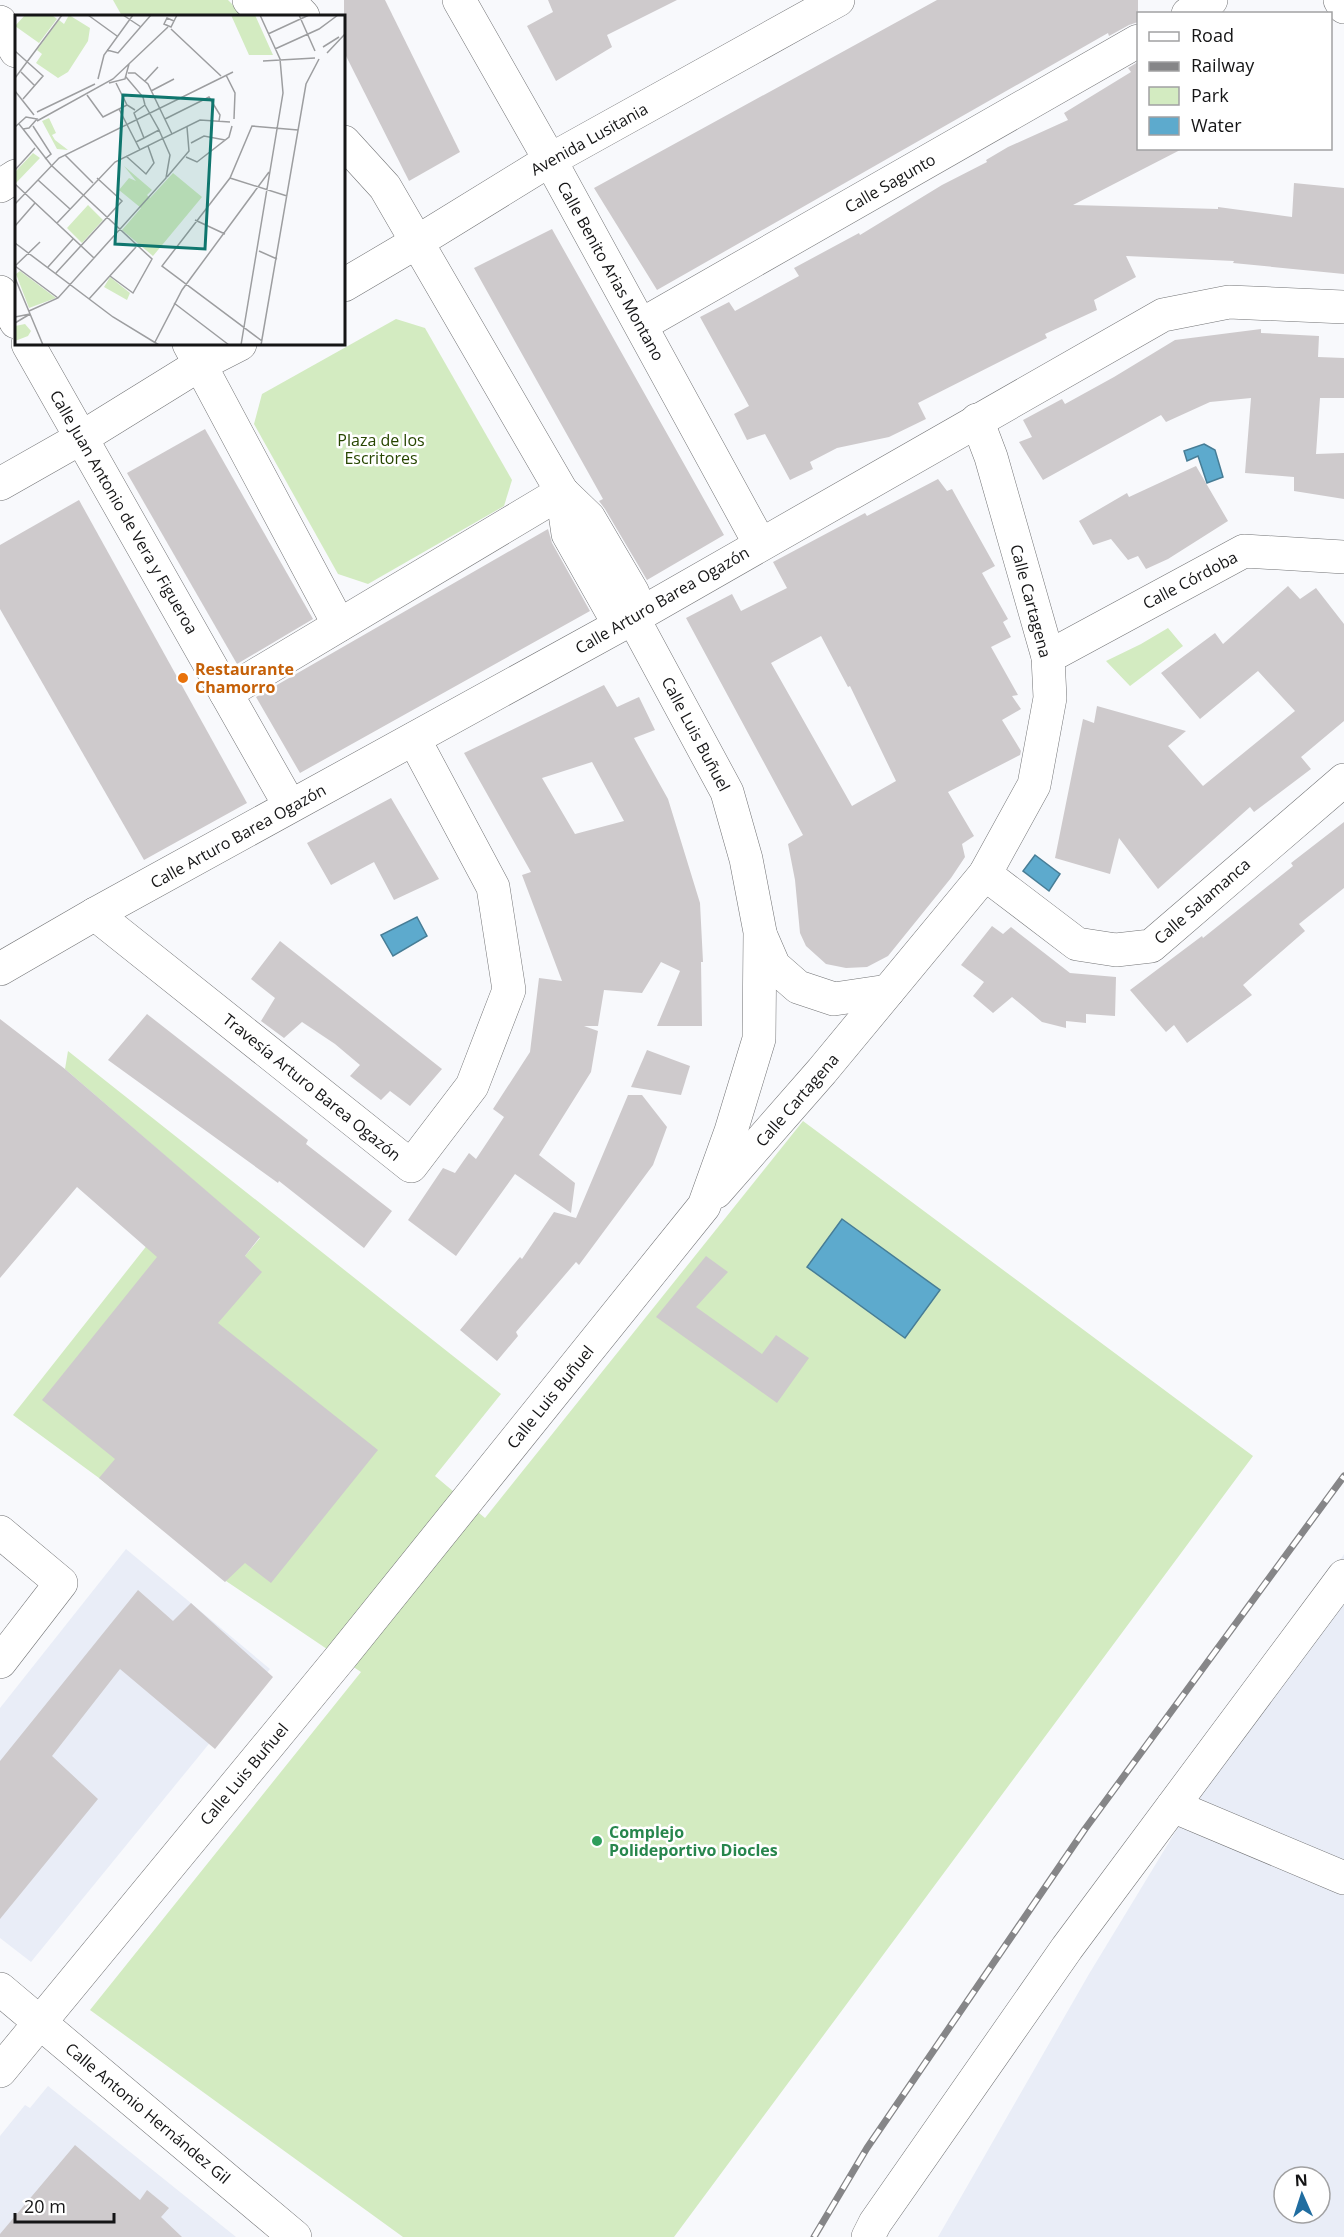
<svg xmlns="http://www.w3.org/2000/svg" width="1344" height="2237" viewBox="0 0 1344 2237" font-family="'Open Sans',sans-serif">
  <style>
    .built { fill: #e9edf7; fill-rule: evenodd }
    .green { fill: #d3ebc1 }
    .water { fill: #5daacd; stroke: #477d96; stroke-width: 1.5 }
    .building { fill: #cecacc; fill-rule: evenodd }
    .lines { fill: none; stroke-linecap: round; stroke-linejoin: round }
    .minor-casing { stroke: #737476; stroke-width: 34 }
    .minor { stroke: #fff; stroke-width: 33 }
    .rail-casing { stroke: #868688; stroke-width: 7 }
    .rail { stroke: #fff; stroke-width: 4.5; stroke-dasharray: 14; stroke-linecap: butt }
    .food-dot { fill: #e8710a; stroke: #fff; stroke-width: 2 }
    .leisure-dot { fill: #2e9e5b; stroke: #fff; stroke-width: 2 }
    .labels { text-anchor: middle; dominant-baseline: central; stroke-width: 5; stroke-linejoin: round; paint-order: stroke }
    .street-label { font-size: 16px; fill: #151516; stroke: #fff }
    .park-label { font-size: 16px; fill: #274601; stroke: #fff }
    .food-label { font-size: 16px; font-weight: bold; fill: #c56008; stroke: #fff; text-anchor: start }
    .leisure-label { font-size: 16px; font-weight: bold; fill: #27864d; stroke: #fff; text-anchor: start }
    .inset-road { fill: none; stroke: #9d9ea0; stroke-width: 1.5 }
    .view { fill: #0f766e; fill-opacity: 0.15; stroke: #0f766e; stroke-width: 3 }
    .inset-edge { fill: none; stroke: #151516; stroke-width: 3 }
  </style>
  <rect width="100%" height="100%" fill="#f8f9fc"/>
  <g class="built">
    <polygon points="126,1549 270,1669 31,1962 0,1938 0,1708"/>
    <path d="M 1344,1554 L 1344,2237 L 938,2237 L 1089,1974 ZM 1284,2177 L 1320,2177 L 1320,2213 L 1284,2213 Z"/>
    <polygon points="48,2086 236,2237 0,2237 0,2136 25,2105 30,2108"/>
  </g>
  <g class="green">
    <polygon points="113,0 228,0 244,16 122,16"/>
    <polygon points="396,319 425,328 512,480 504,506 368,584 338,574 254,424 262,394"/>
    <polygon points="1168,628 1183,646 1130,686 1106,661 1141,644"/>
    <polygon points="68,1051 501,1394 435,1476 485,1518 803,1121 1253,1456 674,2237 403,2237 90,2010 361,1672 226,1581 99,1478 13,1415 152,1239 245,1256 260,1238 65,1069"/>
  </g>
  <g class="water">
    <polygon points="1204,444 1215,450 1223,477 1207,483 1198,456 1187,461 1184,451"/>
    <polygon points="1035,855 1060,874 1049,891 1023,871"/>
    <polygon points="417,917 427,936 393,956 381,935"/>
    <polygon points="842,1219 940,1290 905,1338 807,1267"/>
  </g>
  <g class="building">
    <polygon points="344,0 385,0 460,152 409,181 344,52"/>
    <polygon points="548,0 677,0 607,35 612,47 556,81 527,26 553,12"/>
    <polygon points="937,0 1138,0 1138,22 1129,25 1109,36 1108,33 657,290 594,188"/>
    <polygon points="1138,62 1138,148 1184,148 1073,205 1218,209 1218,207 1292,217 1294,183 1344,188 1344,274 1233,263 1234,261 1126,256 1136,277 1094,300 1097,310 1045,334 1047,338 918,403 926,419 889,437 837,448 810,462 813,469 790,480 765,434 747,440 734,414 749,406 700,317 729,302 735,311 799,276 794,268 859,233 860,235 942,185 987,162 986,160 1008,147 1068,120 1064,113 1131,72 1128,68"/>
    <polygon points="552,229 724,535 647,580 605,509 599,501 603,499 474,268"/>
    <polygon points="1261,329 1261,333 1319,336 1318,357 1344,358 1344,398 1320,398 1316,454 1344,453 1344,499 1294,491 1294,477 1245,473 1251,398 1210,402 1166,422 1161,415 1043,480 1019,442 1032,437 1023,420 1062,399 1065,404 1114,377 1175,340"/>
    <polygon points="205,429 313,619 237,664 127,473"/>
    <polygon points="1196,466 1228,521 1168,559 1146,569 1138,556 1128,560 1111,539 1093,545 1079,521 1127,493 1129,497"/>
    <path d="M 938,479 L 947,491 L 952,489 L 995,566 L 982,573 L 1008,619 L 1003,622 L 1011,637 L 991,647 L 1018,695 L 1012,696 L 1021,709 L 1002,720 L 1021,751 L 1020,755 L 948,792 L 974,836 L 962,844 L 965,857 L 951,878 L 888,956 L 867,967 L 846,968 L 826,964 L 806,946 L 800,933 L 795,880 L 788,844 L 803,835 L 686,618 L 732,594 L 741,611 L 787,588 L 773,562 L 865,513 L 867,516 ZM 821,636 L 848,687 L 850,686 L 896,781 L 852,806 L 771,663 Z"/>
    <polygon points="79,500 247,803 144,860 0,609 0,545"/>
    <polygon points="548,529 552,543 590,611 300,773 256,697"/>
    <polygon points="1288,586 1300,599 1316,588 1344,624 1344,721 1301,757 1311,769 1254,812 1250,807 1158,889 1119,838 1110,874 1055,858 1083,719 1094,723 1097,706 1186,731 1168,746 1203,786 1295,711 1258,671 1200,719 1161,673 1215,633 1223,644"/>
    <path d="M 604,685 L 617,707 L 639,697 L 655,730 L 634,738 L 668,799 L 700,903 L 703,962 L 701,962 L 702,1026 L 657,1026 L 680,971 L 661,962 L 642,993 L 604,990 L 598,1026 L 584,1026 L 598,1031 L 591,1072 L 539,1155 L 575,1183 L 571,1213 L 515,1174 L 456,1256 L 408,1220 L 443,1168 L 455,1173 L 469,1153 L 476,1159 L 504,1117 L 493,1109 L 530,1052 L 539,978 L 562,981 L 522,875 L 531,872 L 464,753 ZM 592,762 L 624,821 L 575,834 L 542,778 Z"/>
    <polygon points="391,798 439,879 394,900 374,862 331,885 307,843"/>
    <polygon points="1344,822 1344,888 1299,924 1305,931 1243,985 1252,995 1187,1043 1174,1025 1166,1032 1130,990 1202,936 1203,938 1293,866 1291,863"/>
    <polygon points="992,926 1003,934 1011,927 1070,973 1116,977 1115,1016 1086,1014 1086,1023 1066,1021 1066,1028 1042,1022 1012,997 993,1013 973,996 984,982 961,965"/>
    <polygon points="280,941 442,1069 410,1106 390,1091 381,1100 350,1076 360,1065 335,1044 302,1022 284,1038 261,1021 275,998 251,979"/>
    <polygon points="147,1014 308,1140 306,1144 392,1211 364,1248 279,1181 278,1183 108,1060"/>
    <polygon points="0,1019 65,1069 260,1237 245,1256 262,1272 218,1323 378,1450 271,1583 245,1563 225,1582 99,1478 115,1459 42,1400 157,1257 77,1187 0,1278"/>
    <polygon points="647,1050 690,1066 681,1095 631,1087"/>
    <polygon points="628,1095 642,1095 667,1127 653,1165 579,1265 576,1262 516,1332 518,1336 497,1361 460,1330 520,1257 522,1259 554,1212 576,1218"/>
    <polygon points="706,1256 728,1272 696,1307 762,1354 776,1335 809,1358 777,1403 656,1317"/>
    <polygon points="138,1590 173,1621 191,1603 273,1677 215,1749 120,1669 52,1756 98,1799 0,1919 0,1761"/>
    <polygon points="75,2145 140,2200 147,2190 169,2208 161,2217 182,2237 0,2237 0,2234"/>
  </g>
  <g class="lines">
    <defs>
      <g id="minor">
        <polyline points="249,0 266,16"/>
        <polyline points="288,0 303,16"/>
        <polyline points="459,0 550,160 760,544"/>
        <polyline points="1340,0 1344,7"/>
        <polyline points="1188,14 1211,0"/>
        <polyline points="0,22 16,51"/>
        <polyline points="0,186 16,176"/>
        <polyline points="344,285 417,242 550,160 838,0"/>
        <polyline points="0,292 16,322"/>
        <polyline points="641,325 1138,41"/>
        <polyline points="28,344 290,806"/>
        <polyline points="189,344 339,625"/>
        <polyline points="0,484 81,438 199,365 240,344"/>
        <polyline points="562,492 568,534 612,612 633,618"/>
        <polyline points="1048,657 1244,551 1344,557"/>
        <polyline points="226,693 562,492 385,187 344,142"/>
        <polyline points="985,874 1077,944 1116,950 1151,946 1344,780"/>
        <polyline points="95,914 411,1166 472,1086 509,990 493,887 414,739"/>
        <polyline points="761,936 774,966 798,987 834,999 888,991"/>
        <polyline points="0,969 95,914 633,618 1163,315 1229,302 1344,307"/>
        <polyline points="716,1192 822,1071 985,874 1034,785 1050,698 1048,657 991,457 977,420"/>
        <polyline points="0,1532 61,1583 0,1662"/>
        <polyline points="1173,1806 1344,1878"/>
        <polyline points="0,1989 295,2237"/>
        <polyline points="0,2071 341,1657 704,1206 731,1131 759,1039 760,932 746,859 727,792 633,618 633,593 589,518 562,492"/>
        <polyline points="868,2237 875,2223 1067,1948 1344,1576"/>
      </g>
    </defs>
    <use href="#minor" class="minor-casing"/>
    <use href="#minor" class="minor"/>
    <defs>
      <polyline id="rail" points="814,2237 867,2148 1085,1829 1344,1476"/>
    </defs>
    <use href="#rail" class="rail-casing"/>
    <use href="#rail" class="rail"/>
  </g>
  <circle class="food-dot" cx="183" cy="678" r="6"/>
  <circle class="leisure-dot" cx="597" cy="1841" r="6"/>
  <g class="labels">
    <g class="street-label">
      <text transform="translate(589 139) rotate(-29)">Avenida Lusitania</text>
      <text transform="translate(890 183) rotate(-30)">Calle Sagunto</text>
      <text transform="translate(611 271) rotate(61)">Calle Benito Arias Montano</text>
      <text transform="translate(124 512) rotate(60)">Calle Juan Antonio de Vera y Figueroa</text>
      <text transform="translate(1190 580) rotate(-28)">Calle Córdoba</text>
      <text transform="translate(662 600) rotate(-30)">Calle Arturo Barea Ogazón</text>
      <text transform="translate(1031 601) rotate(75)">Calle Cartagena</text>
      <text transform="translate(696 734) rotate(62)">Calle Luis Buñuel</text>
      <text transform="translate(238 836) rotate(-29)">Calle Arturo Barea Ogazón</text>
      <text transform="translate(1202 901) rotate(-41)">Calle Salamanca</text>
      <text transform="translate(312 1087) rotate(39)">Travesía Arturo Barea Ogazón</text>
      <text transform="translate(797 1100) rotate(-49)">Calle Cartagena</text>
      <text transform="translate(550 1397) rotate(-51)">Calle Luis Buñuel</text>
      <text transform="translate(244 1774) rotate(-50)">Calle Luis Buñuel</text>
      <text transform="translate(148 2113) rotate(40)">Calle Antonio Hernández Gil</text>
    </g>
    <g class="park-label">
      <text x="381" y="440">Plaza de los<tspan x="381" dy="18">Escritores</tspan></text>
    </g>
    <g class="food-label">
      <text x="195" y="669">Restaurante<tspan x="195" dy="18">Chamorro</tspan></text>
    </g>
    <g class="leisure-label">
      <text x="609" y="1832">Complejo<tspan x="609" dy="18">Polideportivo Diocles</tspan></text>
    </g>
  </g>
  <g transform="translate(15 15)">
    <rect width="330" height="330" fill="#f8f9fc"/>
    <path d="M 10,0 L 37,0 L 42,4 L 24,28 L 0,11 ZM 54,0 L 75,13 L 73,26 L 53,57 L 43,63 L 21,48 L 27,39 L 22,35 L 44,5 L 49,9 ZM 216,0 L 240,0 L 258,40 L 234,40 ZM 34,103 L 41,118 L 37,120 L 40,125 L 53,135 L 42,134 L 27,106 ZM 18,138 L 25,143 L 1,168 L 0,157 ZM 109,151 L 137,175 L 132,180 L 135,183 L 158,158 L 187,182 L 138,241 L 107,215 L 126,193 L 104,175 L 114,163 L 121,166 ZM 73,190 L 88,205 L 67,228 L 52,213 ZM 5,256 L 41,283 L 14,293 L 1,259 ZM 95,262 L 115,278 L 112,285 L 89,272 ZM 10,309 L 16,316 L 13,321 L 0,326 L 0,311 Z" fill="#d3ebc1"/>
    <path class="inset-road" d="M 73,0 L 102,21M 108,0 L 126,12M 284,0 L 300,36M 159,6 L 152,3 L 149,9 L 156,12 L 162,0M 156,14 L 206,61M 253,19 L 294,0M 308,32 L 324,22M 260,34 L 304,14 L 323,0M 92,35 L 103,38 L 136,0M 0,36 L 28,61 L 8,84M 312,38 L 330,19M 248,46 L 300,43M 6,57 L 20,71M 113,58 L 120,58 L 133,69 L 157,119M 211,60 L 220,78 L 219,104M 111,62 L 128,82 L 130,90M 0,63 L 47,0M 83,64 L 89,40 L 118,0M 130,66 L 143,52M 94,68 L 110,64 L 114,49M 101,68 L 112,90 L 120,95M 0,76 L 19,100M 136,76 L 159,64M 72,80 L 88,102 L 112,90M 104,94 L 125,135M 22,97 L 80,69M 150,104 L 194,82 L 205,100 L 204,106M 22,106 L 98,64 L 153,12M 18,111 L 36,139 L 30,144M 0,112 L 11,102 L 22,104 L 14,113 L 8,114 L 4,109M 8,114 L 36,150 L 137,244 L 118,278 L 95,261M 121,127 L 129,123 L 144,115 L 130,90 L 119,98 L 129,123M 176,128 L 189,121 L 210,125M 50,140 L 78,168M 111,141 L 131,159 L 139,148 L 133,131M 171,142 L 182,147 L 214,122 L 217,111M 0,155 L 20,133M 152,162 L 174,136 L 172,112M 215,163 L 272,181M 23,165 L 55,194M 0,169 L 79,243M 0,189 L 44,143 L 218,57M 180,205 L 210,219M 42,208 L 100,147 L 185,105 L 215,107M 0,211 L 20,188M 0,228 L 98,302 L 144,330M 244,236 L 262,244M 0,251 L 43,283M 0,251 L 25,227M 33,252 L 58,224M 41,258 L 107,186 L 82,163M 0,263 L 28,330M 74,284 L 121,232M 159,288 L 214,330M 14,296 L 43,283 L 151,163 L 155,140 L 144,115M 0,302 L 15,299 L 0,308M 247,326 L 147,251 L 215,163 L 237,111 L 283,115M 140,327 L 167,275 L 254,157M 226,330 L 268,78 L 265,44 L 245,0M 246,330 L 291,69 L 304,44"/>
    <path class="view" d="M 108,80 L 198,85 L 190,234 L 100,229 Z"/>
    <rect width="330" height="330" class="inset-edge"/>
  </g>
  <rect x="1137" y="12" width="195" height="138" fill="#ffffff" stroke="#a1a1a2" stroke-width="1.5"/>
  <rect x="1149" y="32" width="30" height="9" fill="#ffffff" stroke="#a1a1a2" stroke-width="1.5"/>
  <text x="1191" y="42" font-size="18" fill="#151516">Road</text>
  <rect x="1149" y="62" width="30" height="9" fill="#868688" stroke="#a1a1a2" stroke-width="1.5"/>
  <text x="1191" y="72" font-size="18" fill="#151516">Railway</text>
  <rect x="1149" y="87" width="30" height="18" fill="#d3ebc1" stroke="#a1a1a2" stroke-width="1.5"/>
  <text x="1191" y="102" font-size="18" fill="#151516">Park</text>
  <rect x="1149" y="117" width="30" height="18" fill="#5daacd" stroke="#a1a1a2" stroke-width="1.5"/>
  <text x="1191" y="132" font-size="18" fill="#151516">Water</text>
  <g transform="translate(1302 2195) rotate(357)"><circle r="28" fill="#ffffff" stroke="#a1a1a2" stroke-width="1.5"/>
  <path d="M0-4.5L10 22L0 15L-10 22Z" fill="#206da0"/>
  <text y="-9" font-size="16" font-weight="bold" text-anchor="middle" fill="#151516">N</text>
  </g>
  <path d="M15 2213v9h99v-9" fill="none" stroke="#151516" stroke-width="3"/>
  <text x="24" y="2213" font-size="18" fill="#151516" stroke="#ffffff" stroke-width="4.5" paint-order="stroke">20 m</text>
</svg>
